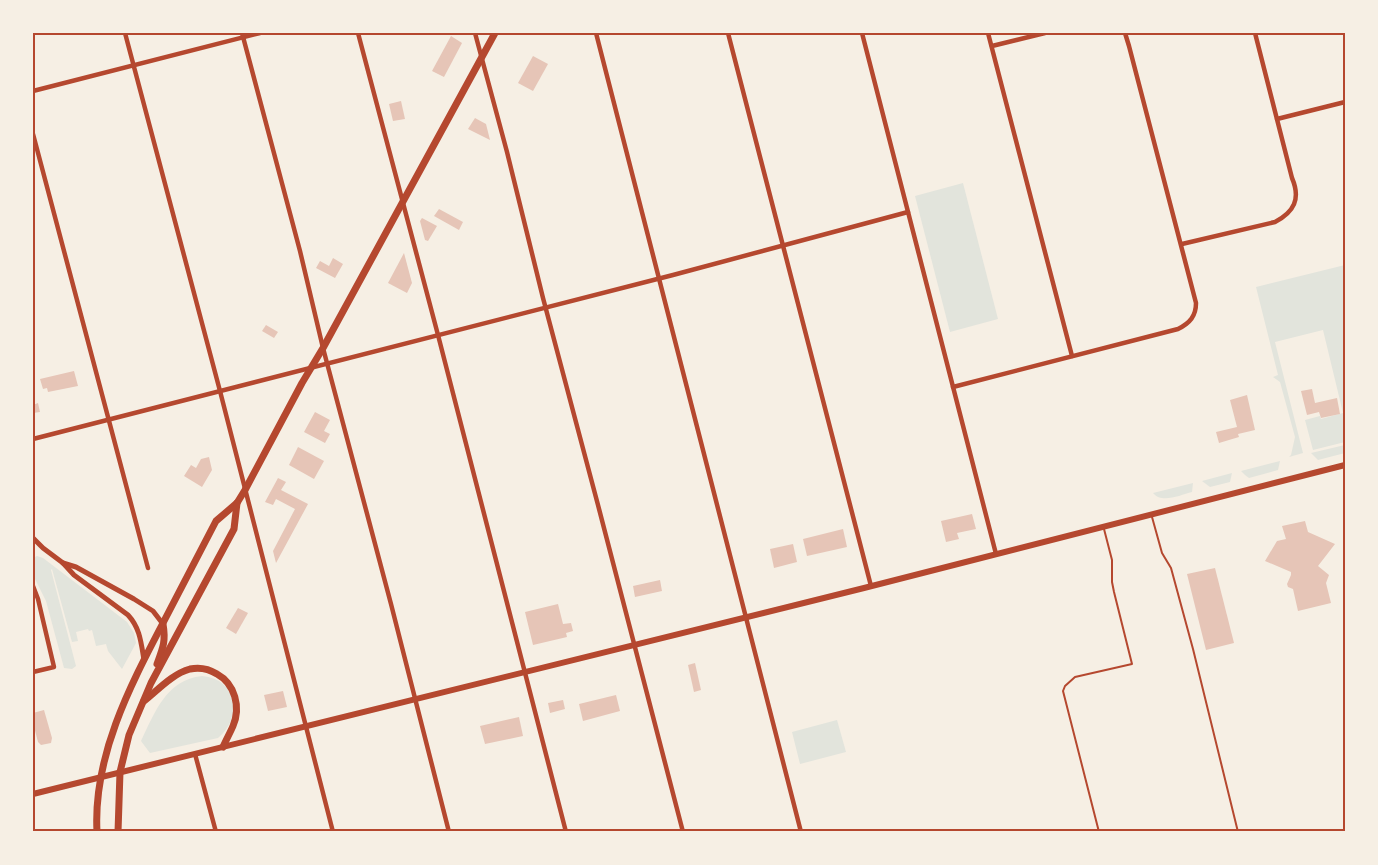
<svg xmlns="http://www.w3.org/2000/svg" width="1378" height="865" viewBox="0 0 1378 865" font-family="'Open Sans',sans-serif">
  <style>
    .green { fill: #e2e4dc }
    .building { fill: #e6c5b7 }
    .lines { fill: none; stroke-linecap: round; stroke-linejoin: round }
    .service { stroke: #b5482f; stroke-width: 2 }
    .minor { stroke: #b5482f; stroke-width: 4.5 }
    .tertiary { stroke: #b5482f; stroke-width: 5 }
    .secondary { stroke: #b5482f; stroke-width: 6 }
    .primary { stroke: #b5482f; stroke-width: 7 }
    .neatline { fill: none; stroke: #b5482f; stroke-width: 2 }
  </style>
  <rect width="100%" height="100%" fill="#f6efe4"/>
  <g class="green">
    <polygon points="963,183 998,319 950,332 915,196"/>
    <polygon points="1345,265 1345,442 1313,450 1305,420 1320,416 1321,419 1343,413 1323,330 1275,342 1303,453 1289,457 1291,455 1295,437 1280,382 1273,377 1278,375 1256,287"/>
    <polygon points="1345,445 1345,453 1318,460 1311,453"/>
    <polygon points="1280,461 1278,470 1249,478 1245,475 1241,471"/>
    <polygon points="1232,473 1230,482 1210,487 1202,481"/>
    <path d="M 1193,483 L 1192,492 C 1180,495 1162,504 1153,493 Z"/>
    <polygon points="37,556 43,558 127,622 134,633 136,643 122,669 108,651 106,644 96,646 92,630 89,631 88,629 76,632 78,641 72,642 52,569 51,570 76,666 72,669 64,668 46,601 33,575 33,558"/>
    <path d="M 202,676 C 238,679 243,718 218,738 L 150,753 L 141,741 C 155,712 166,680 202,676 Z"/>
    <polygon points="837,720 846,752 800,764 792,732"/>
  </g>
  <g class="building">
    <polygon points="451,36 462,43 444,77 432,71"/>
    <polygon points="533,56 548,64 533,91 518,83"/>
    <polygon points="401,101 405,119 393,121 389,104"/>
    <polygon points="475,118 486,124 490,140 468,129"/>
    <polygon points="439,209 463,222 459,230 434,216"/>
    <polygon points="422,218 437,226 428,241 425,240 420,221"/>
    <polygon points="404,253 412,283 407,293 388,283"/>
    <polygon points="333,258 343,264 335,278 316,268 320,261 329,266"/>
    <polygon points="266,325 278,332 274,338 262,331"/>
    <polygon points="74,371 78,386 48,392 47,388 43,389 40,379"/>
    <polygon points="1312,389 1315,403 1337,398 1340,414 1321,418 1319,412 1307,415 1301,391"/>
    <polygon points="1247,395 1255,430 1238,434 1239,437 1219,443 1216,432 1237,427 1230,400"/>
    <polygon points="38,403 40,412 33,413 33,405"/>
    <polygon points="315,412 330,420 324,431 330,434 325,443 304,432"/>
    <polygon points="298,447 324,461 314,479 289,465"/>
    <polygon points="209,457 212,470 202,487 184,476 191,465 196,468 201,459"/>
    <polygon points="278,478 286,482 281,490 308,504 276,563 273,551 295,509 276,499 273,505 265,502"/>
    <polygon points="972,514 976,529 957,533 959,539 946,542 941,521"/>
    <polygon points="1305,521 1308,532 1335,544 1318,566 1329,575 1326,583 1331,603 1298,611 1293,589 1288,587 1287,584 1291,575 1291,572 1265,561 1277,541 1286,539 1282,526"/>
    <polygon points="843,529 847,547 807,556 803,539"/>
    <polygon points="793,544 797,562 774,568 770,549"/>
    <polygon points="1215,568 1234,643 1206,650 1187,574"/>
    <polygon points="660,580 662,591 635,597 633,586"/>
    <polygon points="558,604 563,624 571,623 573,631 566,633 567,637 533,645 525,612"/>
    <polygon points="238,608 248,613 236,634 226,628"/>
    <polygon points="695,663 701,690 694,692 688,665"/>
    <polygon points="283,691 287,707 268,711 264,695"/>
    <polygon points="616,695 620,711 583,721 579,704"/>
    <polygon points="563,700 565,709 550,713 548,703"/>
    <polygon points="44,710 52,738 51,743 41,745 38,742 33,723 33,713"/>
    <polygon points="519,717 523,736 485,744 480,726"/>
  </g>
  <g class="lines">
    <g class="service">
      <polyline points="1152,517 1162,553 1171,568 1193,649 1238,832"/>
      <polyline points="1099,832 1063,691 1065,686 1075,677 1132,664 1114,592 1112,582 1112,560 1104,529"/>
    </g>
    <g class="minor">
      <polyline points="125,33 220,391 333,832"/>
      <polyline points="242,33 300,251 323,348 391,604 449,832"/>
      <polyline points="358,33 438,335 566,832"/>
      <polyline points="475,33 507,152 543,298 598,505 683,832"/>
      <polyline points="596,33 801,832"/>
      <polyline points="728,33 871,586"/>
      <polyline points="862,33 996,554"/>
      <polyline points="988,33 1072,356"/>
      <polyline points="992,46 1045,33"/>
      <polyline points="33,91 260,33"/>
      <polyline points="1277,119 1345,102"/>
      <polyline points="33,134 148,568"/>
      <path d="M 1182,244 L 1275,222 C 1294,212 1301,199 1292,178 L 1255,33"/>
      <path d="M 953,387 L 1178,329 C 1190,323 1196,316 1196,303 L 1129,46 L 1125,33"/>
      <polyline points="33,439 673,275 908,212"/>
      <polyline points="33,586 38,599 54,667 33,672"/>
      <polyline points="195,754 216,832"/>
    </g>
    <g class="tertiary">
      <path d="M 33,538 L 43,548 L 63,563 L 74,575 L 128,615 C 140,628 141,642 144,660"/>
      <polyline points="63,563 76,567 134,599 153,611 163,624"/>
    </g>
    <polyline class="secondary" points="33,794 864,588 1345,465"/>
    <g class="primary">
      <path d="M 157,664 C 163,648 166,641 163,624"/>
      <path d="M 144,701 C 158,690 172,674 190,669 C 199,667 209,669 217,674 C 235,684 241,707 233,726 C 230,733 226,740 223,747"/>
      <path d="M 97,832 C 93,757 129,688 163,623 C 181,589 198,555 216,521 L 237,503 L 245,490 L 302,383 L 323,348 L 495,33"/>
      <polyline points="118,832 120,772 129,735 151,683 234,529 237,503"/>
    </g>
  </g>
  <rect width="1378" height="865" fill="none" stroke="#f6efe4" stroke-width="69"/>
  <rect x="34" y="34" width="1310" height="796" class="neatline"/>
</svg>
